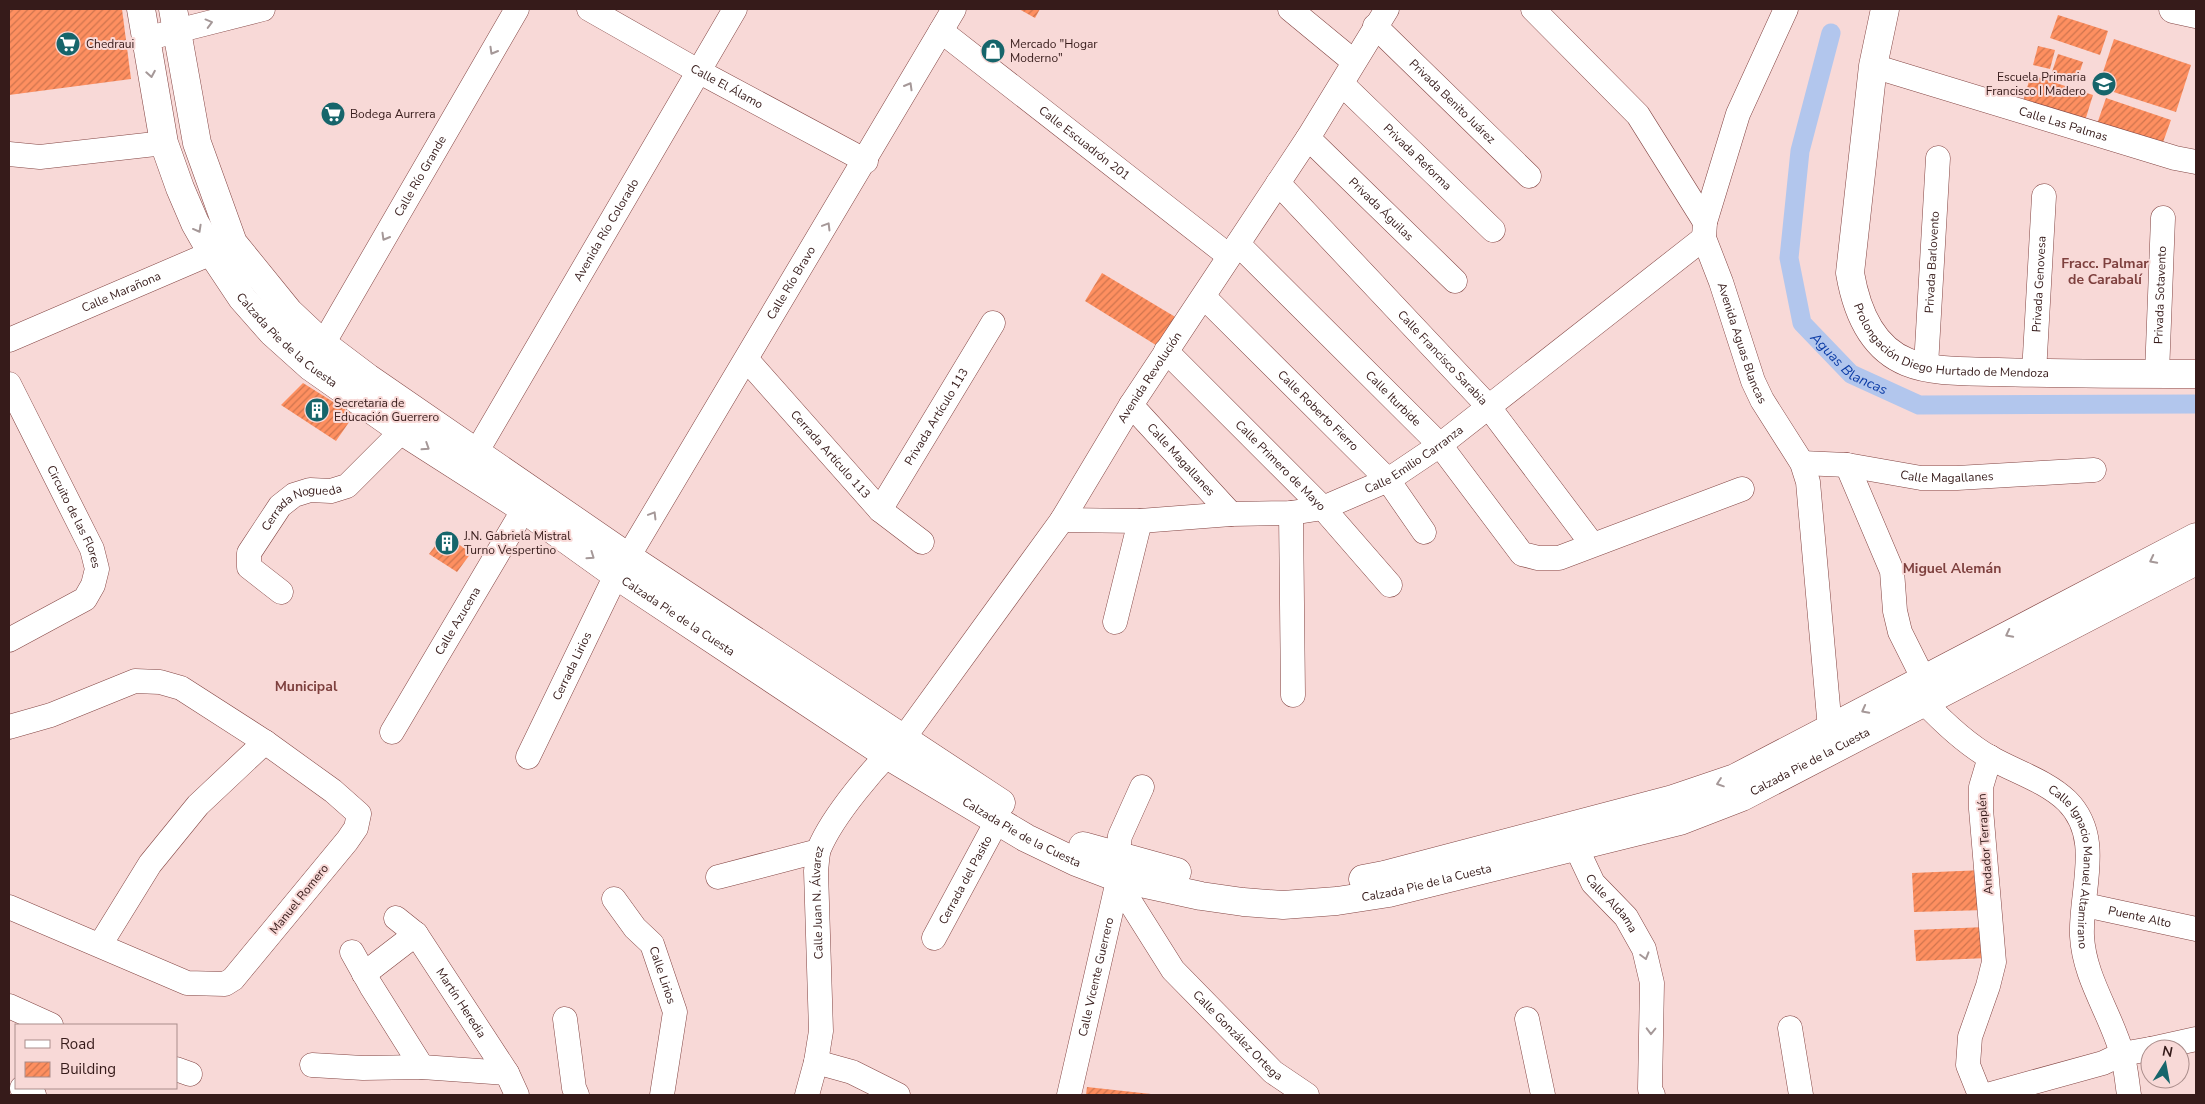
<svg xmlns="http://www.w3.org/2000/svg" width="2205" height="1104" viewBox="0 0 2205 1104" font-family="'Nunito Sans',sans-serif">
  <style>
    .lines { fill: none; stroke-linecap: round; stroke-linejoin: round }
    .canal { stroke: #b2c6ed; stroke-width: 19 }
    .building { fill: url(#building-hatch) }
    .minor-casing { stroke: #834543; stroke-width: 25 }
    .major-casing { stroke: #834543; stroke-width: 29 }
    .minor { stroke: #fff; stroke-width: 24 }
    .major { stroke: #fff; stroke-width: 28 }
    .oneway { stroke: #a59898 }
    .labels { text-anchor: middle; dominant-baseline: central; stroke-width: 4; stroke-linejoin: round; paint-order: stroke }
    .poi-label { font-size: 12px; fill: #361b1a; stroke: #f8d9d7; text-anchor: start }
    .street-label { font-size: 12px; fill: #361b1a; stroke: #f8d9d7 }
    .neighbourhood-label { font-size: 14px; font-weight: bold; fill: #7e403e; stroke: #f8d9d7 }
    .water-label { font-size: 14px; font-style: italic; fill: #0a3aa5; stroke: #f8d9d7 }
  </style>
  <defs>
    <pattern id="building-hatch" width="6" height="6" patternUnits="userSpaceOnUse" patternTransform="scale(1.25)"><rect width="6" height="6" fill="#fe8f60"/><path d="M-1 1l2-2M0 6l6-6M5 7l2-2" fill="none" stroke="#ce744e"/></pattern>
  </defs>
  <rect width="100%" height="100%" fill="#f8d9d7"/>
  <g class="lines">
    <path class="canal" id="s1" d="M 1831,33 L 1800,151 L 1789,258 L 1802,323 L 1851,374 L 1919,405 L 2196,404"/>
  </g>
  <g class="building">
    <polygon points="9,9 122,9 131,79 9,95"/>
    <polygon points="1019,9 1040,9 1035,18"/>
    <polygon points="2058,15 2108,31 2100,55 2050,38"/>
    <polygon points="2114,39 2191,65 2176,112 2098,87"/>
    <polygon points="2038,46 2055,50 2050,69 2033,65"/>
    <polygon points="2058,54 2083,62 2077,80 2052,72"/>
    <polygon points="2031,75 2093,95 2084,124 2022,104"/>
    <polygon points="2106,98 2171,120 2162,145 2097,124"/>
    <polygon points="1102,273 1177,318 1159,347 1085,301"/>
    <polygon points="303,383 354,415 336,441 281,405"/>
    <polygon points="444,534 471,553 457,572 429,554"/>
    <polygon points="1984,870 1986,910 1914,912 1912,873"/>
    <polygon points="1986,927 1988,958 1916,961 1914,930"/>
    <polygon points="1087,1087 1151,1094 1151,1095 1086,1095"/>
  </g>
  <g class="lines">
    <defs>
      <g id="minor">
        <path id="s2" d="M 589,9 L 698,71 L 866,161"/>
        <polyline points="1290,9 1353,61"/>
        <polyline points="1533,9 1638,115 1705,222"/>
        <path id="s3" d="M 1786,9 L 1738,114 L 1705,222 L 1704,238 L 1721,282 L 1753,381 L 1762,400 L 1802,463 L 1808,482 L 1830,729"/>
        <path id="s4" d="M 1375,26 L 1529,176"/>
        <path id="s5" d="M 941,31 L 1229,256"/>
        <polyline points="145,39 263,9"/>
        <path id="s6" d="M 1873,66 L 2175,158 L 2196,162"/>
        <path id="s7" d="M 1342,84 L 1493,230"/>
        <path id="s8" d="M 1308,138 L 1455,281"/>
        <polyline points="9,154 40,157 164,143"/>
        <path id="s9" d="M 1278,183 L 1488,406 L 1592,544"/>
        <path id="s10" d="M 1238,244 L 1440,445 L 1522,554 L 1538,558 L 1559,558 L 1742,489"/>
        <path id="s11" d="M 1204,297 L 1388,480 L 1424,532"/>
        <path id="s12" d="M 9,340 L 228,246"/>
        <path id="s13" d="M 323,344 L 517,9"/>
        <path id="s14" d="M 1166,351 L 1323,508 L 1390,585"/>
        <path id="s15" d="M 747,360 L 880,510 L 922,542"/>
        <path id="s16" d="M 1926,366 L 1938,158"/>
        <path id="s17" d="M 2034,373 L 2044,196"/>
        <path id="s18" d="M 2157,374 L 2163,218"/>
        <path id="s19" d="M 9,384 L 92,549 L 97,569 L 93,585 L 85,599 L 9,640"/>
        <path id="s20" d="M 1131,405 L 1231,514"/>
        <path id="s21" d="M 477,451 L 735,9"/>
        <path id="s22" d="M 1802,463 L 1847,465 L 1921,478 L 1957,478 L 2094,470"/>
        <polyline points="1847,465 1892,571 1895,611 1900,632 1923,678"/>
        <path id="s23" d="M 880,510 L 993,323"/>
        <polyline points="1291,513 1293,695"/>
        <path id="s24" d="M 1062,520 L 1140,521 L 1231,514 L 1291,513 L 1323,508 L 1388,480 L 1440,445 L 1704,238"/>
        <path id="s25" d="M 628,557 L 954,9"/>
        <path id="s26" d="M 281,592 L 249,567 L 249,553 L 280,506 L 294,495 L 310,490 L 331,491 L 347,486 L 402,431"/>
        <polyline points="1115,622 1140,521"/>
        <path id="s27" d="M 1924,702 C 1944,723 1966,744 1991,758 C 2016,772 2046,781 2067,801 C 2104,838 2080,890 2082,936 C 2084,978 2111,1014 2122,1054 C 2126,1067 2127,1082 2129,1095"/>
        <polyline points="9,727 51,715 135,681 160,682 181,688 265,742 333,791 359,814 356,828 347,841 233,979 225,984 187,983 9,907"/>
        <path id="s28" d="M 392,732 L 524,509"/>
        <path id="s29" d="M 528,757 L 616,575"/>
        <path id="s30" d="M 1571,829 L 1576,847 L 1593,883 L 1626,917 L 1644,949 L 1652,983 L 1650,1089 L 1653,1095"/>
        <polyline points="718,877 818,851"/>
        <path id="s31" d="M 1117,885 L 1127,897 L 1173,970 L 1273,1072 L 1307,1095"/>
        <path id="s32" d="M 614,899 L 635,928 L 652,944 L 675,1012 L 662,1095"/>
        <path id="s33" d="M 2085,905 L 2196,929"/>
        <path id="s34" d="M 396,918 L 416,934 L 507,1073 L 517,1095"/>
        <path id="s35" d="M 934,938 L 997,821"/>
        <polyline points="100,945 150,864 198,805 265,742"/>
        <polyline points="352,952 371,986 422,1067"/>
        <polyline points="364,974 416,934"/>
        <polyline points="9,1006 51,1025"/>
        <polyline points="565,1019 574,1088 577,1095"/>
        <polyline points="1527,1019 1543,1095"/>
        <polyline points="1790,1028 1801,1095"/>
        <polyline points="2151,1049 2196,1039"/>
        <polyline points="816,1062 852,1072 898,1095"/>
        <polyline points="312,1065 363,1068 422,1067 507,1073"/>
        <polyline points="176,1069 190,1074"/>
        <polyline points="22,1088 34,1095"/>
        <path id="s36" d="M 807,1095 L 816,1062 L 821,1031 L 816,871 C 817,864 817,855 819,849 C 833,815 876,765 903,739 L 1062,520 L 1131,405 L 1308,138 L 1387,9"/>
        <path id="s37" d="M 1069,1095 L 1117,885 L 1117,857 L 1120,836 L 1142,787"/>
        <polyline points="1980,1095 1968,1065 1970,1037 1988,986 1994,962 1981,809 1981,787 1990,757"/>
        <polyline points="1987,1095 2103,1063 2122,1054 2150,1049"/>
      </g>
      <g id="major">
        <path id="s38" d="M 141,9 L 164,143 L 180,188 L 195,223 L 212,253 L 242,298 L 272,332 L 311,367 L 402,431 L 524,509 L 616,575 L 887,755 L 1026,838 L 1076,862 L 1118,878 L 1201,896 L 1243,902 L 1283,905 L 1337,901 L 1389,893 L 1680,821 L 1742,797 L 2196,561"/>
        <polyline points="173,9 197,143 233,243 289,312 323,344 368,378 628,557 1001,803"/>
        <path id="s39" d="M 1885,9 L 1873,66 L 1850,273 C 1856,308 1870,347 1907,362 C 1934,373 1969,371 1998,372 C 2064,374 2130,374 2196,374"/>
        <polyline points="2173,9 2196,14"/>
        <polyline points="1083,846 1177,872"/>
        <polyline points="1363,879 1384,875 1673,799 1735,778 2196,537"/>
      </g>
    </defs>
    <use href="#minor" class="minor-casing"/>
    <use href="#major" class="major-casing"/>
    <use href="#minor" class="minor"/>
    <use href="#major" class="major"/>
  </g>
  <defs><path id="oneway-chevron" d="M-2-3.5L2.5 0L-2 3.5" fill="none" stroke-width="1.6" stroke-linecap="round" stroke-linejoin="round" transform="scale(1.25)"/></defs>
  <g class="oneway">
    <use href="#oneway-chevron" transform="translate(209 23) rotate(-15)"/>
    <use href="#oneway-chevron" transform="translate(493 51) rotate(120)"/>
    <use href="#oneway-chevron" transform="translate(151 74) rotate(80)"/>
    <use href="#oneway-chevron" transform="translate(909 86) rotate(-60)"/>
    <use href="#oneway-chevron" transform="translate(827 226) rotate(-59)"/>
    <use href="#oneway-chevron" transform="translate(198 229) rotate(61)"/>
    <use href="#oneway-chevron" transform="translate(385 237) rotate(120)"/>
    <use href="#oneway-chevron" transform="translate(426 447) rotate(33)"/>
    <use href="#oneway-chevron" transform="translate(653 515) rotate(-59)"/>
    <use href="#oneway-chevron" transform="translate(591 556) rotate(35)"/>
    <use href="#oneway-chevron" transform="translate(2153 560) rotate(153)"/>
    <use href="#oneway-chevron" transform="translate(2009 634) rotate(153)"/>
    <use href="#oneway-chevron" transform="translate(1865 710) rotate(152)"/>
    <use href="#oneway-chevron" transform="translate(1720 783) rotate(161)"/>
    <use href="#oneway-chevron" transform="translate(1645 956) rotate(74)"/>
    <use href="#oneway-chevron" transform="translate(1651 1031) rotate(91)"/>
  </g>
  <defs>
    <symbol id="supermarket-disc" viewBox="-11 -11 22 22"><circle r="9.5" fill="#16656b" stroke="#f8d9d7"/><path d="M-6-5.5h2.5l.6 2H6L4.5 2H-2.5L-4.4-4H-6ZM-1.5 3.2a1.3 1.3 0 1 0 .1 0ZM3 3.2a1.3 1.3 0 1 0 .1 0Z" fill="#fff"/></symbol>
    <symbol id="shop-disc" viewBox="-11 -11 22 22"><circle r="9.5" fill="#16656b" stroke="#f8d9d7"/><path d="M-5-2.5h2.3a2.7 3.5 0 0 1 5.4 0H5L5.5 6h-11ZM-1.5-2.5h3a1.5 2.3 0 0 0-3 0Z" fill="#fff"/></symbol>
    <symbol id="school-disc" viewBox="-11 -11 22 22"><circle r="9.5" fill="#16656b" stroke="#f8d9d7"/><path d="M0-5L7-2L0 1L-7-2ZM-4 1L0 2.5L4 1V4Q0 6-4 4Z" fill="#fff"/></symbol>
    <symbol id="building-disc" viewBox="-11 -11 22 22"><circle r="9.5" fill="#16656b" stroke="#f8d9d7"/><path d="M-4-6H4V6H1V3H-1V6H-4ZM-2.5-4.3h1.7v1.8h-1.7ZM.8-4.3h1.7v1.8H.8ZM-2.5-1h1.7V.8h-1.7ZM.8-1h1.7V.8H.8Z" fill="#fff"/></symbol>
  </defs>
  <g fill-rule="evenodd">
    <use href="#supermarket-disc" x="54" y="30" width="28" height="28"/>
    <use href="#shop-disc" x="979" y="37" width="28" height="28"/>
    <use href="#school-disc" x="2090" y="70" width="28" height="28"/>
    <use href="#supermarket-disc" x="319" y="100" width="28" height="28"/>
    <use href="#building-disc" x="303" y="396" width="28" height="28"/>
    <use href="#building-disc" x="433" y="529" width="28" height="28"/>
  </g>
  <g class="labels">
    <g class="poi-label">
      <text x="86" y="44">Chedraui</text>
      <text x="1010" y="44">Mercado "Hogar<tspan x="1010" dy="14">Moderno"</tspan></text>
      <text x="2086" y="77" text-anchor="end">Escuela Primaria<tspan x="2086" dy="14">Francisco I Madero</tspan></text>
      <text x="350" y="114">Bodega Aurrera</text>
      <text x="334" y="403">Secretaria de<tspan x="334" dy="14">Educación Guerrero</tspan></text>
      <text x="464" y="536">J.N. Gabriela Mistral<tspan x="464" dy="14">Turno Vespertino</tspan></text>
    </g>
    <g class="street-label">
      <text stroke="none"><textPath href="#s2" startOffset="158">Calle El Álamo</textPath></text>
      <text stroke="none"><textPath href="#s4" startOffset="108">Privada Benito Juárez</textPath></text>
      <text stroke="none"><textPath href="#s6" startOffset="199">Calle Las Palmas</textPath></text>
      <text stroke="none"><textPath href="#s5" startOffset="182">Calle Escuadrón 201</textPath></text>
      <text stroke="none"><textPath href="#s7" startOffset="105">Privada Reforma</textPath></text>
      <text stroke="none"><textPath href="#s13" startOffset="194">Calle Río Grande</textPath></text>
      <text stroke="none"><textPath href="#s8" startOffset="102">Privada Águilas</textPath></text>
      <text stroke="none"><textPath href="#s21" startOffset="256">Avenida Río Colorado</textPath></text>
      <text stroke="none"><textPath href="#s16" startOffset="104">Privada Barlovento</textPath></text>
      <text stroke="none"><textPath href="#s25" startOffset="319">Calle Río Bravo</textPath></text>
      <text stroke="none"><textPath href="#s17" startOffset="89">Privada Genovesa</textPath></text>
      <text stroke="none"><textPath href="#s12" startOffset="122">Calle Marañona</textPath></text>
      <text stroke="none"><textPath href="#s18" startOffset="79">Privada Sotavento</textPath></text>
      <text stroke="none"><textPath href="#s39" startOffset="409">Prolongación Diego Hurtado de Mendoza</textPath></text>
      <text stroke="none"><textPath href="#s38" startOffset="372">Calzada Pie de la Cuesta</textPath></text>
      <text stroke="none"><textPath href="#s3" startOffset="356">Avenida Aguas Blancas</textPath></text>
      <text stroke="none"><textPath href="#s9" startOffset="240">Calle Francisco Sarabia</textPath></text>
      <text stroke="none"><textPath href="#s36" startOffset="825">Avenida Revolución</textPath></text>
      <text stroke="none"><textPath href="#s10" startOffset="219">Calle Iturbide</textPath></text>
      <text stroke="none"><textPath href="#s11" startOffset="161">Calle Roberto Fierro</textPath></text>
      <text stroke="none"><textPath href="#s23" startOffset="109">Privada Artículo 113</textPath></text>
      <text stroke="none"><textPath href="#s15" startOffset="126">Cerrada Artículo 113</textPath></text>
      <text stroke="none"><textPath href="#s24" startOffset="365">Calle Emilio Carranza</textPath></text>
      <text stroke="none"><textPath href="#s20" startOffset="74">Calle Magallanes</textPath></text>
      <text stroke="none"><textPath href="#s14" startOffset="162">Calle Primero de Mayo</textPath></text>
      <text stroke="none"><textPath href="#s22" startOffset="146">Calle Magallanes</textPath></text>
      <text stroke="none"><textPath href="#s26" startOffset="130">Cerrada Nogueda</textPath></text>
      <text stroke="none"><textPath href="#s19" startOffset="148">Circuito de las Flores</textPath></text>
      <text stroke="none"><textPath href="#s38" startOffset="852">Calzada Pie de la Cuesta</textPath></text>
      <text stroke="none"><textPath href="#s28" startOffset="129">Calle Azucena</textPath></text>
      <text stroke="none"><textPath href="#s29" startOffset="101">Cerrada Lirios</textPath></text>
      <text stroke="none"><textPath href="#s38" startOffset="2082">Calzada Pie de la Cuesta</textPath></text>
      <text stroke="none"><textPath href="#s38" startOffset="1258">Calzada Pie de la Cuesta</textPath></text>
      <text transform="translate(1985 844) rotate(-94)">Andador Terraplén</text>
      <text stroke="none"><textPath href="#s27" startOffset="241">Calle Ignacio Manuel Altamirano</textPath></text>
      <text stroke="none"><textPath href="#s35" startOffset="66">Cerrada del Pasito</textPath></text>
      <text stroke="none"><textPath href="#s38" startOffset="1678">Calzada Pie de la Cuesta</textPath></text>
      <text transform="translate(299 899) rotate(-51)">Manuel Romero</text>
      <text stroke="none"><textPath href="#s36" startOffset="194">Calle Juan N. Álvarez</textPath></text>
      <text stroke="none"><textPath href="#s30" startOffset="86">Calle Aldama</textPath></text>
      <text stroke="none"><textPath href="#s33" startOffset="56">Puente Alto</textPath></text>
      <text stroke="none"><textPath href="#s32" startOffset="92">Calle Lirios</textPath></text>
      <text stroke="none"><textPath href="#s37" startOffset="121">Calle Vicente Guerrero</textPath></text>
      <text stroke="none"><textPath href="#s34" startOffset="108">Martín Heredia</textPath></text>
      <text stroke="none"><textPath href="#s31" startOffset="194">Calle González Ortega</textPath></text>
    </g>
    <g class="neighbourhood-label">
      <text x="2105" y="263">Fracc. Palmar<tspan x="2105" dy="16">de Carabalí</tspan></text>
      <text x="1952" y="568">Miguel Alemán</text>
      <text x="306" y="686">Municipal</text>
    </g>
    <g class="water-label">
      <text stroke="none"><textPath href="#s1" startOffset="359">Aguas Blancas</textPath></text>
    </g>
  </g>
  <rect width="2205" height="1104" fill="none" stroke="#361b1a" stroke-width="20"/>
  <rect x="15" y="1024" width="162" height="65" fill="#f8d9d7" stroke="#aa8d8b"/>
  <rect x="25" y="1040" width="25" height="8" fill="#ffffff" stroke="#aa8d8b"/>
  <text x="60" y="1049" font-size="15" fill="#361b1a">Road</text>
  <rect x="25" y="1062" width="25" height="15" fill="url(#building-hatch)" stroke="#aa8d8b"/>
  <text x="60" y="1074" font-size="15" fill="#361b1a">Building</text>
  <g transform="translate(2165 1064) rotate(11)"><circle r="24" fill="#f8d9d7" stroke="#aa8d8b"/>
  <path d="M0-4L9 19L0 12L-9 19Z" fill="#16656b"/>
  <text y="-8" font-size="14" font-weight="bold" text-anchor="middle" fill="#361b1a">N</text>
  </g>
</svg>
